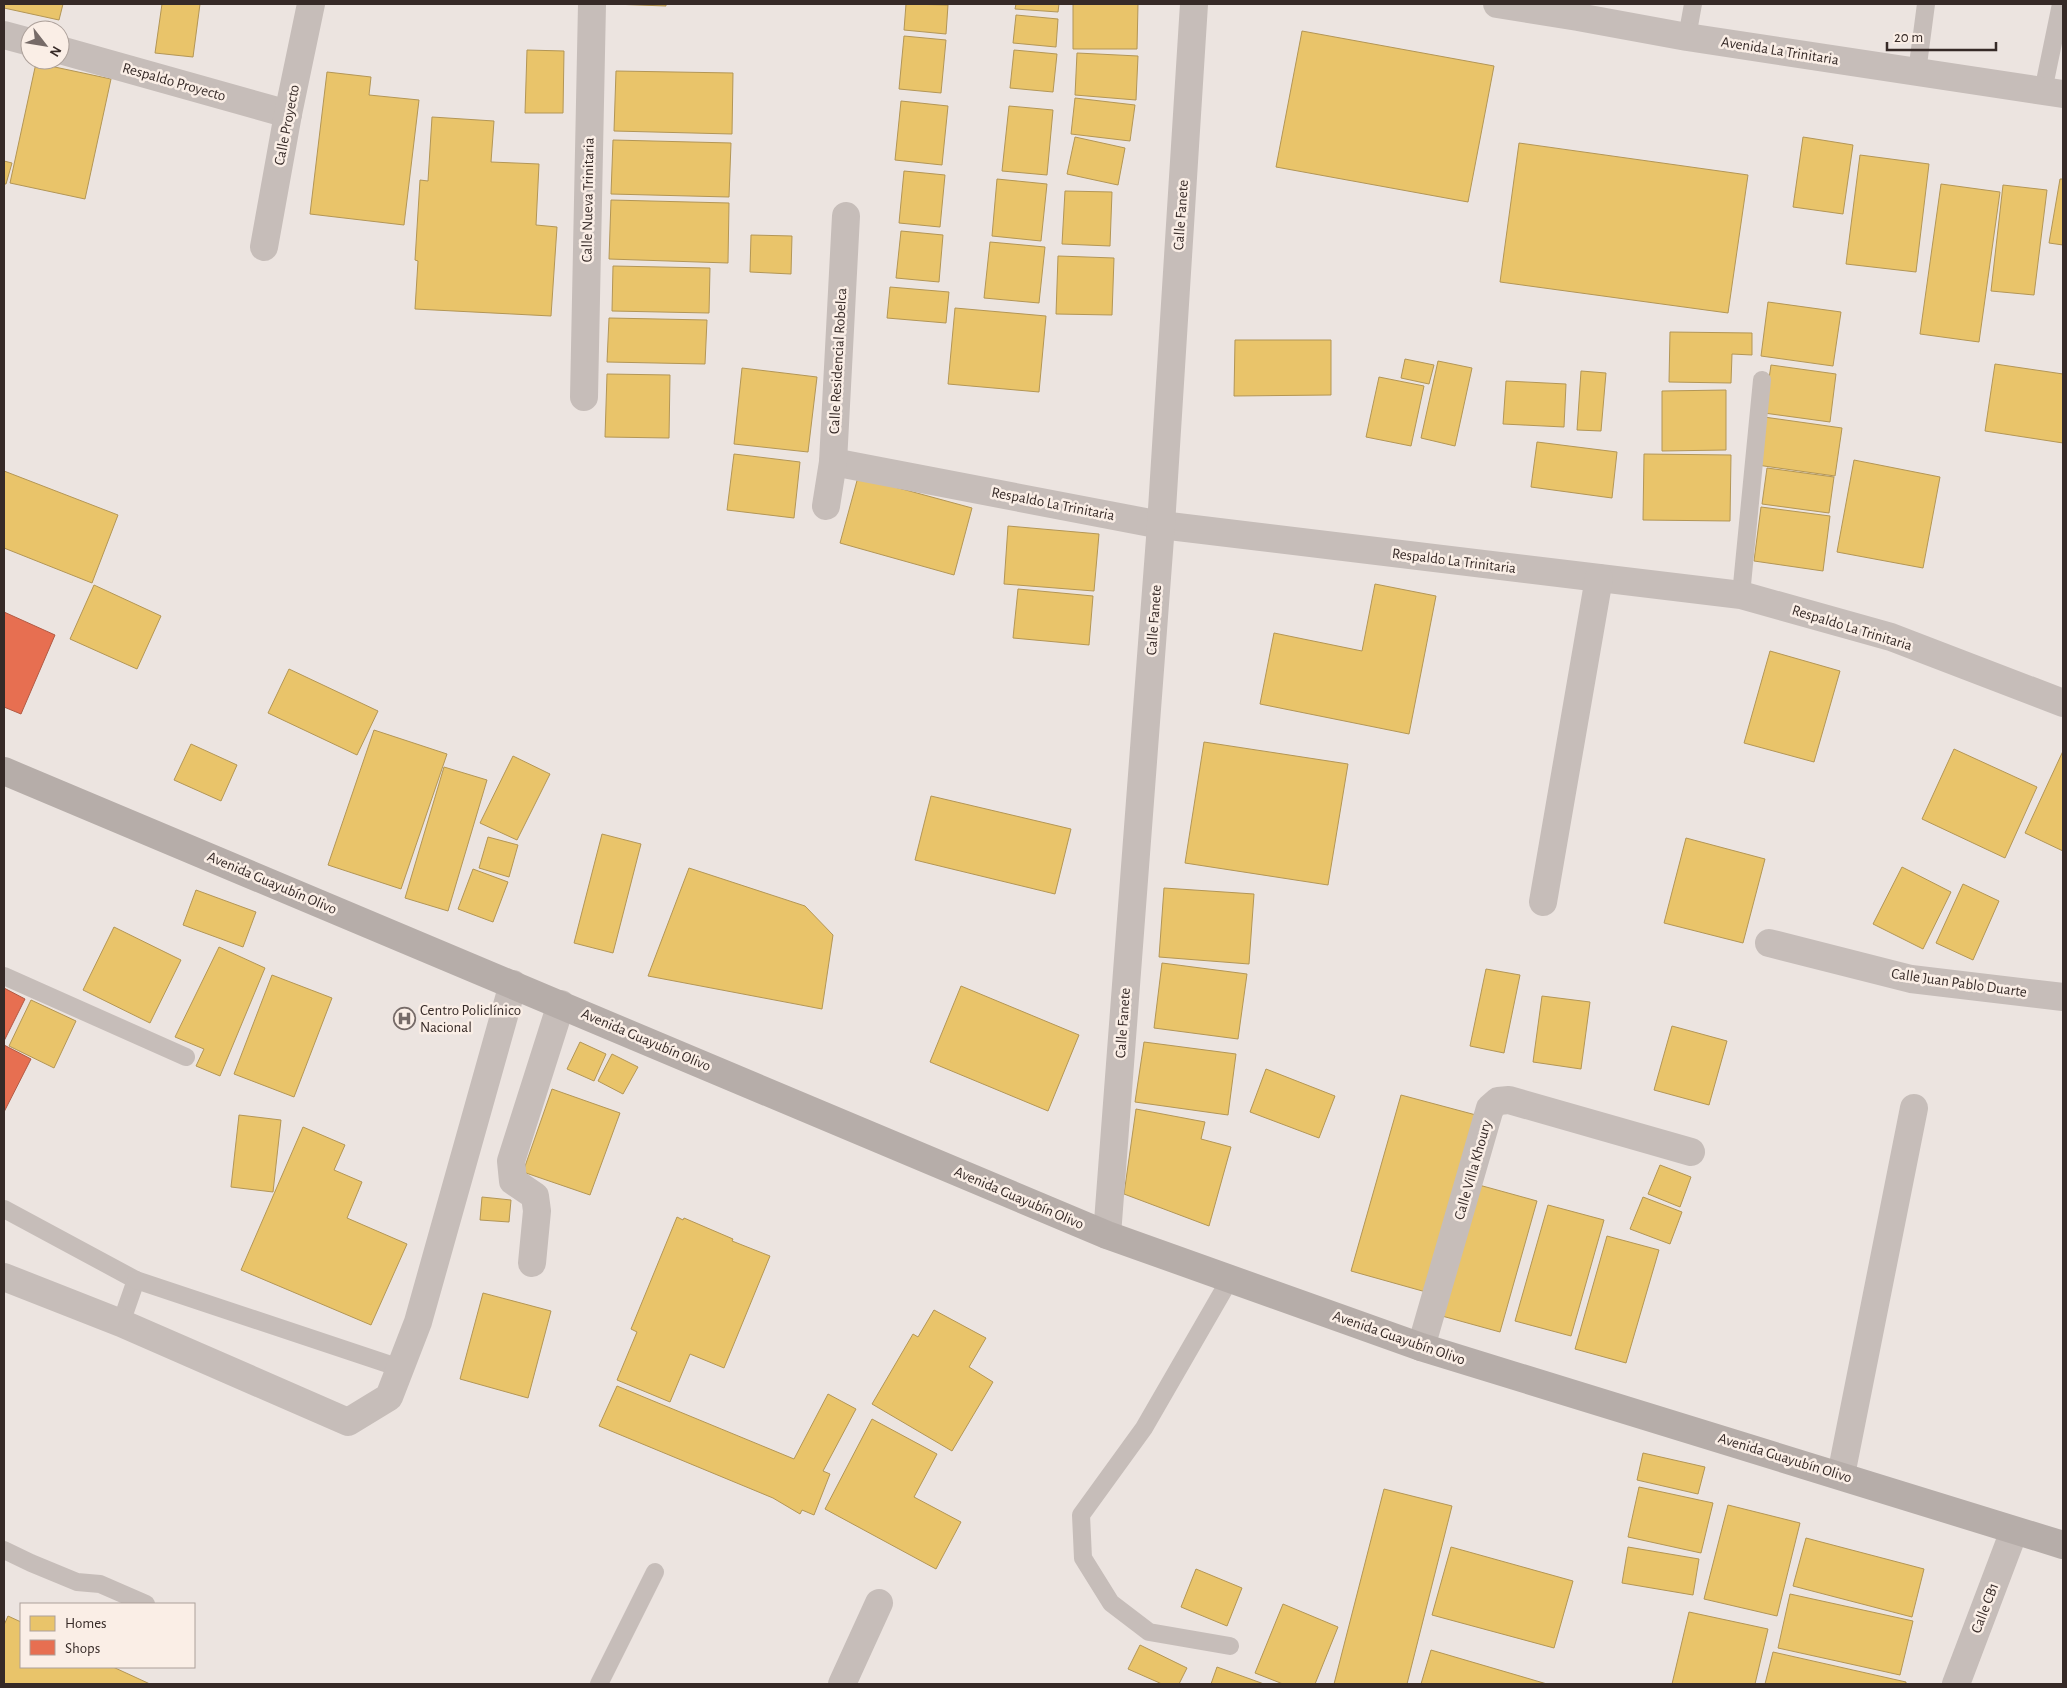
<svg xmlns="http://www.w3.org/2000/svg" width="2067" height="1688" viewBox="0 0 2067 1688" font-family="'Alegreya Sans',sans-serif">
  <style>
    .homes { fill: #e9c46a; stroke: #b39656 }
    .shops { fill: #e76f51; stroke: #b25a44 }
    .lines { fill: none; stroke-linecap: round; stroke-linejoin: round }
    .service { stroke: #c6bdb9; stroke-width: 18 }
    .minor { stroke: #c6bdb9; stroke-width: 28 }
    .secondary { stroke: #b6ada9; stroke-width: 28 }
    .labels { text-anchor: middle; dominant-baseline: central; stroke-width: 5; stroke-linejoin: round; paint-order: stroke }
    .street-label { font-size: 15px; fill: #362a27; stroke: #faeee6 }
    .poi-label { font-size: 15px; fill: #362a27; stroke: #faeee6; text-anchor: start }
  </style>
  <rect width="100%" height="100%" fill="#ece4e0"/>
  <g class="homes">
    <polygon points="4,4 63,4 59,20 4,8"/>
    <polygon points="162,4 200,4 193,57 155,53"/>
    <polygon points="612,4 666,4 666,6"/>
    <polygon points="906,4 948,5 946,34 904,30"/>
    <polygon points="1016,4 1059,4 1058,12 1015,9"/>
    <polygon points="1073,4 1138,4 1137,49 1073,49"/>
    <polygon points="1016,15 1058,19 1056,47 1013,43"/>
    <polygon points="1302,31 1494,66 1468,202 1276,167"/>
    <polygon points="904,36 946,40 941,93 899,89"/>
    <polygon points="527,50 564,51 563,113 525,113"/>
    <polygon points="1014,50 1057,54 1053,92 1010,88"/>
    <polygon points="1077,53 1138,56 1136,100 1075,95"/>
    <polygon points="36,63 111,79 85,199 10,183"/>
    <polygon points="616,71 733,73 732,134 614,131"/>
    <polygon points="327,72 371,77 369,95 419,100 404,225 310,214"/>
    <polygon points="1075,98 1135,105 1130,141 1071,134"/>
    <polygon points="901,101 948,106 942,165 895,160"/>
    <polygon points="1009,106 1053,110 1047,175 1002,171"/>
    <polygon points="432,117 494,121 491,162 539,164 536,225 557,227 551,316 415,309 418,261 415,260 420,180 428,181"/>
    <polygon points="1075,137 1125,148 1118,185 1067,174"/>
    <polygon points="1803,137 1853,145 1843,214 1793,207"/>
    <polygon points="613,140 731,143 729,197 611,194"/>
    <polygon points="1519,143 1748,175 1728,313 1500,282"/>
    <polygon points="1860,155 1929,164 1916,272 1846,264"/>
    <polygon points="4,161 12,163 6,184 4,184"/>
    <polygon points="904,171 945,175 940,227 899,223"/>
    <polygon points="997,179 1047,184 1041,241 992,236"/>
    <polygon points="2060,179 2063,179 2063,245 2049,243"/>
    <polygon points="1941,184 2000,192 1979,342 1920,334"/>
    <polygon points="2003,185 2047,190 2034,295 1991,291"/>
    <polygon points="1065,191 1112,192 1110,246 1062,244"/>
    <polygon points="611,200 729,203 728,263 609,259"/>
    <polygon points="901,231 943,235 939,282 896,278"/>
    <polygon points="751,235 792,236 791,274 750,272"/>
    <polygon points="990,242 1045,247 1039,303 984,298"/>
    <polygon points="1058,256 1114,258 1112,315 1056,314"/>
    <polygon points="613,266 710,268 709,313 612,311"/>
    <polygon points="890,287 949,292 946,323 887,318"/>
    <polygon points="1768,302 1841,312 1833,366 1761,356"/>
    <polygon points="955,308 1046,316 1039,392 948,384"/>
    <polygon points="609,318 707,320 705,364 607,362"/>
    <polygon points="1670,332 1752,333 1752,355 1732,354 1731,383 1669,382"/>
    <polygon points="1235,340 1331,340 1331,395 1234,396"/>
    <polygon points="1405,359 1434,365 1429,384 1401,378"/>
    <polygon points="1438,361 1472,368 1455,446 1421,438"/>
    <polygon points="1995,364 2063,374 2063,443 1985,431"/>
    <polygon points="1771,365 1836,374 1830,422 1764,413"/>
    <polygon points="742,368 817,377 808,452 734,444"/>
    <polygon points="1581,371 1606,373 1601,431 1577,430"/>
    <polygon points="607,374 670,375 669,438 605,437"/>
    <polygon points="1379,377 1424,386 1411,446 1366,437"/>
    <polygon points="1506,381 1566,384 1564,427 1503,424"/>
    <polygon points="1726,390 1726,450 1662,451 1662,391"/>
    <polygon points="1764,417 1842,428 1835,476 1757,465"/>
    <polygon points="1537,442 1617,452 1612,498 1531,487"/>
    <polygon points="734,454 800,462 794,518 727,510"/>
    <polygon points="1644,454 1731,455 1730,521 1643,520"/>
    <polygon points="1854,460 1940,477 1923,568 1837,552"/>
    <polygon points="1767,468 1834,477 1829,513 1762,504"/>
    <polygon points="4,471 118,515 92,583 4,548"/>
    <polygon points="858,477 972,508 954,575 840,543"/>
    <polygon points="1761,507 1830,516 1823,571 1754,561"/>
    <polygon points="1008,526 1099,534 1094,591 1004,584"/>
    <polygon points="1375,584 1436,596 1409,734 1260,704 1274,633 1362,651"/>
    <polygon points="94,585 161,616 137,669 70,639"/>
    <polygon points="1018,589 1093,596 1089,645 1013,638"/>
    <polygon points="1770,651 1840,671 1814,762 1744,743"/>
    <polygon points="289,669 378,711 357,755 268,713"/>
    <polygon points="374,730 447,754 401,889 328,865"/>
    <polygon points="1204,742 1348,764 1328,885 1185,863"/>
    <polygon points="191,744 237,765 221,801 174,780"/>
    <polygon points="1954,749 2037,787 2005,858 1922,819"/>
    <polygon points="2063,751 2063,851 2025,833"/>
    <polygon points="513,756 550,774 517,840 480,823"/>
    <polygon points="444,767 487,780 448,911 405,898"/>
    <polygon points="931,796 1071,829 1055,894 915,860"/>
    <polygon points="602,834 641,844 613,953 574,943"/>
    <polygon points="488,837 518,845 509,877 479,868"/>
    <polygon points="1686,838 1765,859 1743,943 1664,923"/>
    <polygon points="1902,867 1951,892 1923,949 1873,924"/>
    <polygon points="689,868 805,906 833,935 822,1009 648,976"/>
    <polygon points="473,869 508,882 493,922 458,909"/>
    <polygon points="1963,884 1999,901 1973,960 1936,943"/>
    <polygon points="1164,888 1254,894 1249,964 1159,957"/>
    <polygon points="196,890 256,912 243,947 183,925"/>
    <polygon points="114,927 181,960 150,1023 83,990"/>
    <polygon points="219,947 265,968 220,1076 196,1066 204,1049 175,1037"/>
    <polygon points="1162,963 1247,974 1238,1039 1154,1028"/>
    <polygon points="1486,969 1520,975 1504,1053 1470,1046"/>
    <polygon points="272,975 332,998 294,1097 234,1074"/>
    <polygon points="961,986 1079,1035 1048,1111 930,1062"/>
    <polygon points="1542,996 1590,1002 1581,1069 1533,1062"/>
    <polygon points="31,1000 76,1021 54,1068 9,1046"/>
    <polygon points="1672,1026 1727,1041 1709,1105 1654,1090"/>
    <polygon points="580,1042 606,1054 594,1081 567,1069"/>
    <polygon points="1144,1042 1236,1054 1228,1115 1135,1102"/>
    <polygon points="612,1054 638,1067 623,1094 598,1081"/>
    <polygon points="1266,1069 1335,1096 1319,1138 1250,1112"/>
    <polygon points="552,1089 620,1113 590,1195 523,1172"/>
    <polygon points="1401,1095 1476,1115 1426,1292 1351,1271"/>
    <polygon points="1136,1109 1205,1122 1201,1139 1231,1147 1209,1226 1124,1194"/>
    <polygon points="239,1115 281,1120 273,1192 231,1187"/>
    <polygon points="303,1127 345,1145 334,1170 362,1182 347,1218 407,1244 371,1325 241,1270"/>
    <polygon points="1660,1165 1691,1177 1680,1207 1648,1194"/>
    <polygon points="1479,1185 1537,1201 1500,1332 1442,1316"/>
    <polygon points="482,1197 511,1200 509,1222 480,1220"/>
    <polygon points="1643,1197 1682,1212 1670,1244 1630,1229"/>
    <polygon points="1548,1205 1604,1220 1571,1336 1515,1321"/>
    <polygon points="677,1217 683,1220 684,1218 733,1239 732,1241 770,1256 724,1368 690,1354 670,1402 617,1380 637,1332 631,1329"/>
    <polygon points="1607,1236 1659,1250 1626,1363 1575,1349"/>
    <polygon points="483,1293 551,1311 528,1398 460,1379"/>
    <polygon points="934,1310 986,1338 969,1367 993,1382 952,1451 872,1404 913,1334 918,1337"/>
    <polygon points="617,1386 794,1459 828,1394 856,1409 823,1471 830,1474 814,1515 802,1510 800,1514 773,1498 599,1426"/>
    <polygon points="872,1419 937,1454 914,1497 961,1522 936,1569 825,1509"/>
    <polygon points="1643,1453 1705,1467 1698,1494 1637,1480"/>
    <polygon points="1639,1487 1713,1503 1701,1553 1628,1537"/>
    <polygon points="1384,1489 1452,1506 1407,1684 1334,1684"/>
    <polygon points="1728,1505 1800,1523 1777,1616 1704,1599"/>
    <polygon points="1806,1538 1924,1569 1912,1617 1793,1586"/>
    <polygon points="1451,1547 1573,1581 1554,1648 1432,1615"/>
    <polygon points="1628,1547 1699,1559 1693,1595 1622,1583"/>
    <polygon points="1196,1569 1242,1588 1227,1626 1181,1607"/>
    <polygon points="1790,1594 1913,1621 1900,1675 1778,1648"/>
    <polygon points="1283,1604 1338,1627 1315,1684 1283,1684 1255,1673"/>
    <polygon points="1689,1612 1768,1629 1755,1684 1672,1684"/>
    <polygon points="8,1616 21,1622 21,1667 113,1667 150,1684 4,1684 4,1625"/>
    <polygon points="1140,1645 1187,1668 1179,1684 1162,1684 1128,1669"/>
    <polygon points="1431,1650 1547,1684 1421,1684"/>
    <polygon points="1773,1652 1906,1682 1906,1684 1765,1684"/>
    <polygon points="1217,1667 1264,1684 1211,1684"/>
  </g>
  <g class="shops">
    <polygon points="4,612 55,635 21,714 4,707"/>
    <polygon points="4,988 25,999 4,1041"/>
    <polygon points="4,1045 31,1059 4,1112"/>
  </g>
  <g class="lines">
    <g class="service">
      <polyline points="1687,37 1693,4"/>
      <polyline points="1917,72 1926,4"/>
      <polyline points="2043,91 2061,4"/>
      <polyline points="1741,595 1762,380"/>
      <polyline points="4,976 186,1057"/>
      <polyline points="4,1209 136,1280 121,1323"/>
      <polyline points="136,1280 400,1368"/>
      <polyline points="4,1550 31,1563 77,1582 100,1584 146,1604"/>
      <polyline points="1230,1646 1149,1632 1111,1603 1083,1558 1081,1515 1144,1428 1230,1279"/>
      <polyline points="599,1684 655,1572"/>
    </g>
    <g class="minor">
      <polyline points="1497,4 1578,17 1687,37 2063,94"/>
      <polyline points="4,35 30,42"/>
      <polyline points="60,50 288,114"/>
      <polyline points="264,247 288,114 311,4"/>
      <polyline points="584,397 592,4"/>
      <polyline points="833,462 1161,525 1741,595 1891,637 2063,703"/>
      <polyline points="826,506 833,462 846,216"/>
      <polyline points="1543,902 1599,578"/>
      <polyline points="1769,943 1911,979 2063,997"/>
      <polyline points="1107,1235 1161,525 1194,4"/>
      <polyline points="532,1263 537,1211 535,1196 513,1181 511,1161 561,1004"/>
      <polyline points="4,1277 121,1323 348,1422 389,1397 418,1322 513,984"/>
      <polyline points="1421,1347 1490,1108 1498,1101 1509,1100 1691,1152"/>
      <polyline points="1841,1475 1914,1108"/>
      <polyline points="842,1684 879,1603"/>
      <polyline points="1956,1684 2014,1531"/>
    </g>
    <polyline class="secondary" points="4,771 1107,1235 1421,1347 2063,1545"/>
  </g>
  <defs>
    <symbol id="hospital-ring" viewBox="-11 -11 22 22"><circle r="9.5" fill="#faeee6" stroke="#766b68" stroke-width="1.5"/><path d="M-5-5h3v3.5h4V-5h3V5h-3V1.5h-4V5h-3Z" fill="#766b68"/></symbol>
  </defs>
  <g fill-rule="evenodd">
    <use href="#hospital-ring" x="392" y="1006" width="25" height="25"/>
  </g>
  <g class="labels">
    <g class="street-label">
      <text transform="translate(1780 51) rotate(9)">Avenida La Trinitaria</text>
      <text transform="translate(174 82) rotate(16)">Respaldo Proyecto</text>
      <text transform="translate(287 125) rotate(-79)">Calle Proyecto</text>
      <text transform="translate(588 200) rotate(-89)">Calle Nueva Trinitaria</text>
      <text transform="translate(1181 215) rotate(-86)">Calle Fanete</text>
      <text transform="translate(838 361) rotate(-87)">Calle Residencial Robelca</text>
      <text transform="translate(1053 504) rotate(11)">Respaldo La Trinitaria</text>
      <text transform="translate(1454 561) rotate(7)">Respaldo La Trinitaria</text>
      <text transform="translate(1154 620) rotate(-86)">Calle Fanete</text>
      <text transform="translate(1852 628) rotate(17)">Respaldo La Trinitaria</text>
      <text transform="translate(272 883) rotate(23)">Avenida Guayubín Olivo</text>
      <text transform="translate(1959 983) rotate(8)">Calle Juan Pablo Duarte</text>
      <text transform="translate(1123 1023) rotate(-86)">Calle Fanete</text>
      <text transform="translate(646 1040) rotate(23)">Avenida Guayubín Olivo</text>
      <text transform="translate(1473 1170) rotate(-74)">Calle Villa Khoury</text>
      <text transform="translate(1019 1198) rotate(23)">Avenida Guayubín Olivo</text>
      <text transform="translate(1399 1338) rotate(19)">Avenida Guayubín Olivo</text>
      <text transform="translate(1785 1458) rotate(17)">Avenida Guayubín Olivo</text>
      <text transform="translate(1985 1608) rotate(-69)">Calle CB1</text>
    </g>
    <g class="poi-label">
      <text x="420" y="1010">Centro Policlínico<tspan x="420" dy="17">Nacional</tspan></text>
    </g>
  </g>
  <rect width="2067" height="1688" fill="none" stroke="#362a27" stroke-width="10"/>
  <rect x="20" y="1603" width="175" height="65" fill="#faeee6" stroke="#aca09a"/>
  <rect x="30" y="1616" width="25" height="15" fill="#e9c46a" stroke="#aca09a"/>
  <text x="65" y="1628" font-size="15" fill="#362a27">Homes</text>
  <rect x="30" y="1640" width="25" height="15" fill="#e76f51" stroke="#aca09a"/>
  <text x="65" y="1653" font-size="15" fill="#362a27">Shops</text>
  <g transform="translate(45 45) rotate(121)"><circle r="24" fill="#faeee6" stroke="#aca09a"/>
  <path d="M0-4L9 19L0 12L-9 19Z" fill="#766b68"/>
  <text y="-8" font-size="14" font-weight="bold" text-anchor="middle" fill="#362a27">N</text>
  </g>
  <path d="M1887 42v8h109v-8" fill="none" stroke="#362a27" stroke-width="2.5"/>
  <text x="1894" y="42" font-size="15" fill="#362a27" stroke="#faeee6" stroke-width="4" paint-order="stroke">20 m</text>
</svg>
